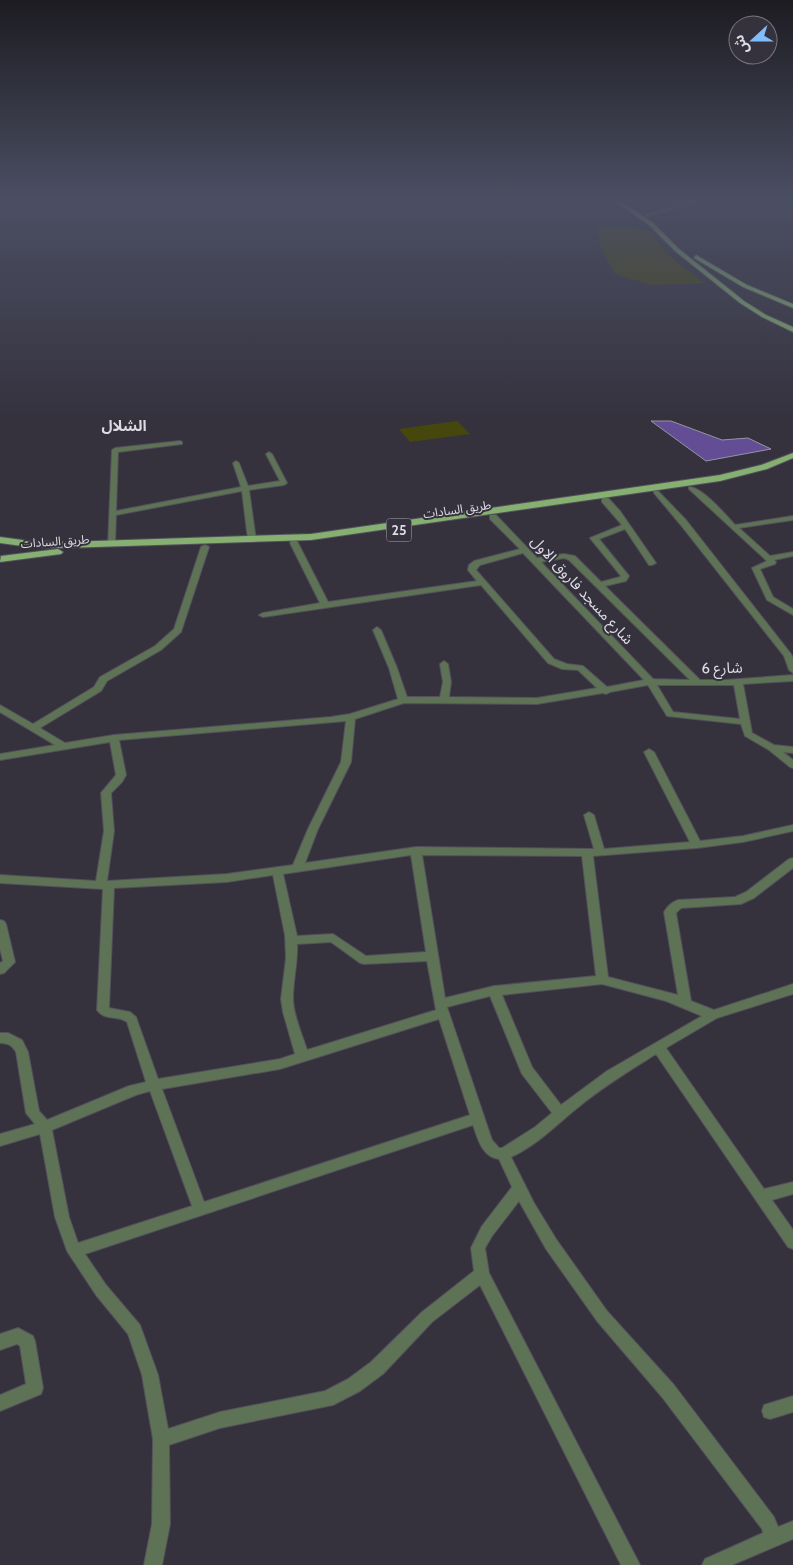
<svg xmlns="http://www.w3.org/2000/svg" width="793" height="1565" viewBox="0 0 793 1565" font-family="Cabin,'Noto Sans Arabic',sans-serif">
  <style>
    .green { fill: #46470d }
    .building { fill: #634d94; stroke: #9794a2 }
    .lines { fill: none; stroke-linecap: round; stroke-linejoin: round }
    .minor-casing { stroke: #53505c; stroke-width: 2 }
    .primary-casing { stroke: #53505c; stroke-width: 2 }
    .minor { fill: #5e7255; fill-rule: evenodd }
    .primary { fill: #86af72; fill-rule: evenodd }
    .labels { text-anchor: middle; dominant-baseline: central; stroke-width: 4; stroke-linejoin: round; paint-order: stroke }
    .far-street-label { font-size: 12px; fill: #dddbe3; stroke: #35323e }
    .shield { fill: #35323e; stroke: #aba8b2; stroke-width: 1 }
    .shield-label { font-size: 14px; font-weight: bold; fill: #dddbe3 }
    .far-quarter-label { font-size: 15px; font-weight: bold; fill: #dddbe3; stroke: #35323e }
    .street-label { font-size: 15px; fill: #dddbe3; stroke: #35323e }
  </style>
  <rect width="100%" height="100%" fill="#35323e"/>
  <g class="green">
    <path d="M 619,226 L 652,231 C 662,255 685,268 705,283 L 652,285 L 615,274 L 600,246 L 597,229 L 603,227 Z"/>
    <polygon points="457,421 470,434 410,442 399,429"/>
  </g>
  <polygon class="building" points="651,421 671,421 722,440 748,438 771,449 706,461"/>
  <g class="lines">
    <defs>
      <g id="minor">
        <polygon points="700,199 706,199 649,216 646,215"/>
        <polygon points="180,441 182,442 182,444 118,452 116,511 241,487 233,463 236,461 239,463 248,486 280,481 266,454 269,452 272,454 287,483 284,485 249,490 256,540 252,542 248,540 242,491 116,515 115,544 114,546 108,546 112,450 115,448"/>
        <path d="M 689,487 C 701,486 726,515 735,525 L 793,516 L 793,520 L 739,528 L 770,556 L 793,552 L 793,556 L 774,560 L 776,562 L 775,564 L 760,569 L 773,597 L 793,609 L 793,615 L 767,600 L 752,568 L 767,561 L 703,502 L 689,489 Z"/>
        <polygon points="654,491 658,491 686,520 791,654 793,658 793,673 789,670 784,656 680,524 654,493"/>
        <path d="M 602,498 L 608,498 L 620,511 L 656,563 L 652,565 L 649,565 L 625,529 L 599,539 L 629,576 L 626,581 L 605,586 L 700,680 L 725,680 L 793,675 L 793,681 L 743,684 L 752,733 L 774,745 L 793,747 L 793,753 L 783,752 L 793,760 L 793,768 L 790,767 L 769,750 L 745,736 L 741,724 L 667,716 L 648,685 L 610,692 L 606,694 L 603,693 L 537,704 L 404,703 L 355,719 L 351,762 L 318,829 L 305,863 L 416,847 L 594,849 L 584,815 L 589,812 L 594,815 L 604,849 L 690,842 L 644,752 L 649,749 L 654,752 L 700,841 L 743,836 L 793,825 L 793,831 L 743,842 L 697,848 L 593,856 L 608,977 L 678,995 L 664,912 C 667,907 672,902 678,900 L 735,897 L 746,892 L 789,859 L 793,858 L 793,868 L 754,898 L 741,904 L 681,908 L 676,913 L 691,1001 L 714,1010 L 793,984 L 793,994 L 717,1018 L 666,1048 L 764,1189 L 793,1182 L 793,1194 L 772,1200 L 793,1230 L 793,1249 L 788,1247 L 656,1054 C 629,1071 601,1088 576,1109 C 556,1125 536,1146 511,1157 L 534,1203 L 556,1239 L 607,1311 L 674,1385 L 774,1517 L 778,1527 L 793,1521 L 793,1539 L 732,1565 L 702,1565 L 705,1559 L 763,1533 L 762,1529 L 662,1397 L 597,1321 L 546,1249 L 519,1201 L 492,1236 L 485,1248 L 489,1273 L 640,1565 L 621,1565 L 480,1285 L 432,1322 L 383,1374 L 360,1391 L 333,1405 L 220,1428 L 169,1445 L 170,1524 L 162,1565 L 144,1565 L 152,1524 L 153,1439 L 142,1375 L 128,1334 L 96,1295 L 67,1251 L 55,1217 L 40,1134 L 0,1146 L 0,1134 L 35,1124 L 26,1113 L 16,1052 C 12,1045 8,1043 0,1043 L 0,1033 L 8,1033 L 22,1040 L 28,1052 L 39,1111 L 47,1120 L 129,1086 L 146,1082 L 127,1022 C 118,1015 104,1021 97,1010 L 103,889 L 0,883 L 0,875 L 96,881 L 104,831 L 101,793 L 116,775 L 110,742 L 0,760 L 0,754 L 55,745 L 0,712 L 0,705 L 33,724 L 94,687 L 100,677 L 155,646 L 174,629 L 201,547 L 205,545 L 209,547 L 181,632 L 161,650 L 107,681 L 101,691 L 40,728 L 65,743 L 114,735 L 331,717 L 350,714 L 398,699 L 389,668 L 373,630 L 377,627 L 381,630 L 397,668 L 407,697 L 440,697 L 443,682 L 440,664 L 444,661 L 448,664 L 451,682 L 449,697 L 537,698 L 597,688 L 578,670 L 562,669 L 548,663 L 481,585 L 263,617 L 259,615 L 263,613 L 320,603 L 290,543 L 291,541 L 297,541 L 298,543 L 328,602 L 477,581 L 468,570 L 469,565 L 474,561 L 520,549 L 490,519 L 490,515 L 496,515 L 537,558 L 564,554 L 575,556 L 601,582 L 620,577 L 621,576 L 590,538 L 622,525 L 602,502 ZM 523,553 L 644,680 L 607,687 L 583,666 L 567,664 L 554,659 L 476,570 L 480,565 ZM 564,558 L 569,560 L 690,680 L 653,679 L 541,562 ZM 657,685 L 734,685 L 740,719 L 673,712 ZM 346,721 L 341,762 L 308,829 L 293,865 L 227,874 L 107,881 L 114,831 L 111,793 L 122,782 L 126,775 L 119,740 ZM 411,855 L 426,952 L 366,956 L 333,934 L 297,936 L 283,874 ZM 422,855 L 582,856 L 596,976 L 494,986 L 445,998 ZM 273,875 L 285,935 L 286,958 L 281,999 L 283,1012 L 295,1054 L 280,1059 L 158,1079 L 136,1017 L 130,1012 L 109,1008 L 114,888 L 227,882 ZM 331,942 L 360,963 L 364,964 L 427,961 L 436,1010 L 307,1050 C 302,1034 293,1015 293,998 C 293,980 298,962 297,944 ZM 602,984 L 666,1001 L 702,1016 L 607,1071 L 561,1105 L 532,1067 L 502,995 ZM 490,996 L 522,1074 L 552,1113 L 535,1127 L 502,1148 L 499,1148 L 492,1140 L 447,1007 ZM 439,1019 L 470,1115 L 204,1202 L 162,1089 L 280,1069 ZM 150,1091 L 192,1206 L 78,1243 L 69,1217 L 52,1130 L 136,1095 ZM 473,1125 C 478,1139 482,1157 499,1159 L 512,1187 L 482,1226 L 471,1248 L 474,1271 L 422,1312 L 371,1362 L 348,1379 L 325,1391 L 220,1412 L 168,1429 L 158,1375 L 140,1325 L 106,1285 L 85,1254 Z"/>
        <polygon points="0,920 4,921 6,924 15,962 4,973 0,974 0,963 3,961 0,949"/>
        <polygon points="18,1328 33,1336 35,1341 43,1388 41,1394 0,1411 0,1395 26,1384 20,1346 17,1344 0,1350 0,1334"/>
        <polygon points="793,1396 793,1412 770,1419 764,1417 762,1411 764,1405"/>
      </g>
      <g id="primary">
        <polygon points="612,199 617,199 653,223 679,249 744,301 766,315 793,327 793,332 762,317 740,303 675,251 649,225"/>
        <polygon points="696,255 747,285 793,304 793,308 743,287 694,258"/>
        <polygon points="793,453 793,458 767,469 720,481 311,540 65,548 30,547 0,543 0,537 30,541 65,542 311,534 720,475 761,465"/>
        <polygon points="58,549 63,552 61,554 0,562 1,556"/>
      </g>
    </defs>
    <use href="#minor" class="minor-casing"/>
    <use href="#primary" class="primary-casing"/>
    <use href="#minor" class="minor"/>
    <use href="#primary" class="primary"/>
  </g>
  <linearGradient id="sky" x2="0" y2="1"><stop stop-color="#1d1c22"/><stop offset="0.48" stop-color="#4b4f63"/><stop offset="1" stop-color="#4b4f63" stop-opacity="0"/></linearGradient>
  <rect width="793" height="418" fill="url(#sky)"/>
  <g class="labels">
    <g class="far-street-label">
      <text transform="translate(457 509) rotate(-8)">طريق السادات</text>
      <text transform="translate(55 541) rotate(-4)">طريق السادات</text>
    </g>
    <rect class="shield" x="386.5" y="518.5" width="25" height="23" rx="4"/>
    <g class="shield-label">
      <text x="399" y="530">25</text>
    </g>
    <g class="far-quarter-label">
      <text x="124" y="426">الشلال</text>
    </g>
    <g class="street-label">
      <text transform="translate(582 590) rotate(47)">شارع مسجد فاروق الاول</text>
      <text transform="translate(722 668) rotate(-1)">شارع 6</text>
    </g>
  </g>
  <g transform="translate(753 40) rotate(249)"><circle r="24" fill="#35323e" stroke="#787680"/>
  <path d="M0-4L9 19L0 12L-9 19Z" fill="#80bdfa"/>
  <text y="-8" font-size="14" font-weight="bold" text-anchor="middle" fill="#dddbe3">ش</text>
  </g>
</svg>
